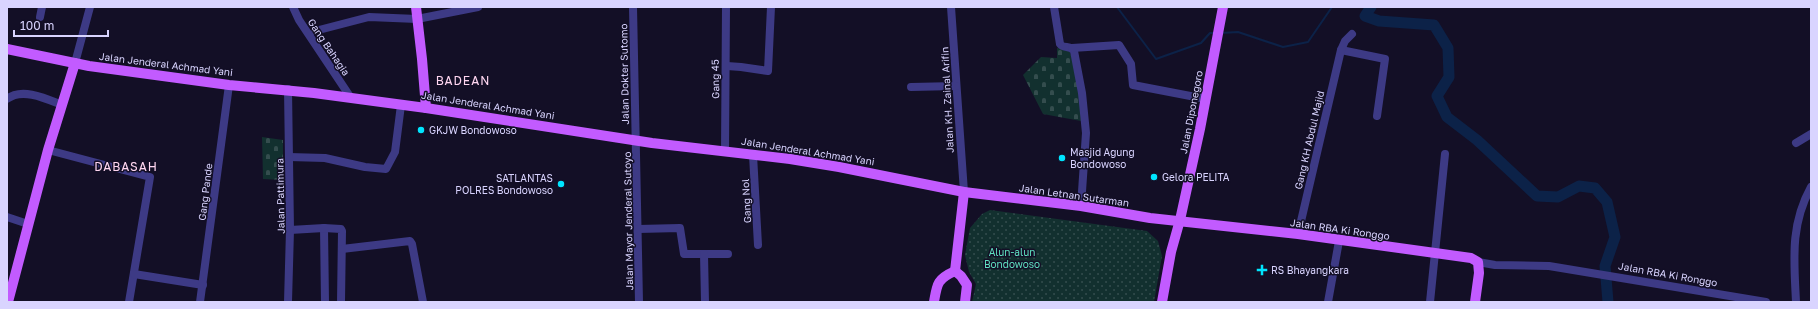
<svg xmlns="http://www.w3.org/2000/svg" width="1818" height="309" viewBox="0 0 1818 309" font-family="'Golos Text',sans-serif">
  <style>
    .cemetery { fill: url(#cemetery-stones) }
    .park { fill: url(#park-dots) }
    .lines { fill: none; stroke-linecap: round; stroke-linejoin: round }
    .stream { stroke: #0c2248; stroke-width: 2 }
    .river { stroke: #0c2248; stroke-width: 11 }
    .minor { stroke: #3d3a85; stroke-width: 8 }
    .major { stroke: #c25bff; stroke-width: 10 }
    .poi-dot { fill: #00e5ff; stroke: #130f26; stroke-width: 1.5 }
    .labels { text-anchor: middle; dominant-baseline: central; stroke-width: 3; stroke-linejoin: round; paint-order: stroke }
    .street-label { font-size: 10px; fill: #d9d4ff; stroke: #130f26 }
    .poi-label { font-size: 10px; fill: #d9d4ff; stroke: #130f26; text-anchor: start }
    .park-label { font-size: 10px; fill: #5fe0c0; stroke: #130f26 }
    .quarter-label { font-size: 12px; letter-spacing: 1px; fill: #ffd6f0; stroke: #130f26 }
  </style>
  <defs>
    <pattern id="cemetery-stones" width="16" height="16" patternUnits="userSpaceOnUse"><rect width="16" height="16" fill="#12302f"/><path d="M2 7V4a2 2 0 0 1 4 0v3zM10 15v-3a2 2 0 0 1 4 0v3z" fill="#344d4e"/></pattern>
    <pattern id="park-dots" width="8" height="8" patternUnits="userSpaceOnUse"><rect width="8" height="8" fill="#12302f"/><path d="M2 2h.1M6 6h.1" fill="none" stroke="#344d4e" stroke-width="1.8" stroke-linecap="round"/></pattern>
  </defs>
  <rect width="100%" height="100%" fill="#130f26"/>
  <g class="cemetery">
    <polygon points="1057,48 1069,49 1080,84 1081,121 1043,114 1023,75 1041,57 1057,58"/>
    <polygon points="262,137 283,140 283,180 263,179"/>
  </g>
  <polygon class="park" points="990,210 1147,231 1158,241 1162,256 1154,302 972,302 976,284 969,272 965,255 970,228 982,214"/>
  <g class="lines">
    <g class="stream">
      <polyline points="1117,7 1156,59 1201,43 1210,33 1214,33"/>
      <polyline points="1221,33 1238,32 1283,47 1308,42 1332,7"/>
    </g>
    <polyline class="river" points="1371,7 1365,16 1379,21 1434,25 1448,48 1449,77 1437,96 1447,117 1477,140 1537,196 1558,197 1579,186 1595,188 1607,202 1615,237 1605,266 1608,302"/>
    <g class="minor">
      <polyline points="293,7 299,20 351,98"/>
      <polyline points="633,7 639,302"/>
      <polyline points="951,7 964,192"/>
      <path d="M 1054,7 L 1060,44 C 1063,49 1071,45 1074,51 L 1082,93 L 1086,133 L 1081,206"/>
      <polyline points="40,17 42,7"/>
      <polyline points="315,31 369,17 417,19 478,7"/>
      <polyline points="1072,48 1119,45 1131,64 1133,85 1206,99"/>
      <polyline points="1341,50 1385,59 1377,116"/>
      <polyline points="75,63 90,7"/>
      <polyline points="727,66 741,67 768,71 771,7"/>
      <polyline points="911,87 956,86"/>
      <path d="M 7,99 C 22,87 47,99 62,105"/>
      <polyline points="1796,143 1811,134"/>
      <polyline points="48,150 150,177 129,302"/>
      <polyline points="725,151 726,7"/>
      <polyline points="753,155 758,245"/>
      <polyline points="289,157 325,158 365,167 386,169 395,152 401,105"/>
      <polyline points="7,217 28,224"/>
      <polyline points="324,228 325,302"/>
      <polyline points="638,229 680,228 684,254 728,254"/>
      <polyline points="290,230 324,228 341,229 342,231 341,302"/>
      <polyline points="1298,234 1341,50 1345,41 1352,34"/>
      <polyline points="342,249 410,241 412,244 423,302"/>
      <polyline points="704,254 705,302"/>
      <polyline points="1478,262 1495,265 1549,266 1766,302"/>
      <polyline points="134,274 203,285"/>
      <polyline points="200,302 229,85"/>
      <polyline points="288,302 290,230 288,89"/>
      <polyline points="1328,302 1339,241"/>
      <polyline points="1430,302 1445,154"/>
      <path d="M 1796,302 C 1794,260 1790,225 1811,187"/>
    </g>
    <g class="major">
      <polyline points="416,7 422,59 426,108"/>
      <polyline points="7,49 89,66 229,85 314,93 426,108 652,143 790,159 839,167 964,192 1081,206 1150,218 1298,234 1471,258 1478,262 1479,273 1475,302"/>
      <polyline points="955,271 964,192"/>
      <polyline points="955,271 961,276 967,285 965,302"/>
      <polyline points="8,302 48,150 75,63"/>
      <path d="M 934,302 C 937,284 937,279 955,271"/>
      <polyline points="1162,302 1171,252 1180,220 1200,129 1223,7"/>
    </g>
  </g>
  <g class="poi-dot">
    <circle cx="421" cy="130" r="4"/>
    <circle cx="1062" cy="158" r="4"/>
    <circle cx="1154" cy="177" r="4"/>
    <circle cx="561" cy="184" r="4"/>
    <path d="M1260 264h4v4h4v4h-4v4h-4v-4h-4v-4h4z"/>
  </g>
  <g class="labels">
    <g class="street-label">
      <text transform="translate(329 47) rotate(56)">Gang Bahagia</text>
      <text transform="translate(166 64) rotate(7)">Jalan Jenderal Achmad Yani</text>
      <text transform="translate(624 74) rotate(-91)">Jalan Dokter Sutomo</text>
      <text transform="translate(715 79) rotate(-91)">Gang 45</text>
      <text transform="translate(947 100) rotate(-93)">Jalan KH. Zainal Arifin</text>
      <text transform="translate(488 105) rotate(9)">Jalan Jenderal Achmad Yani</text>
      <text transform="translate(1191 112) rotate(-79)">Jalan Diponegoro</text>
      <text transform="translate(1309 140) rotate(-77)">Gang KH Abdul Majid</text>
      <text transform="translate(808 151) rotate(9)">Jalan Jenderal Achmad Yani</text>
      <text transform="translate(205 192) rotate(-83)">Gang Pande</text>
      <text transform="translate(1074 195) rotate(8)">Jalan Letnan Sutarman</text>
      <text transform="translate(280 196) rotate(-91)">Jalan Pattimura</text>
      <text transform="translate(746 201) rotate(-93)">Gang Nol</text>
      <text transform="translate(628 221) rotate(-91)">Jalan Mayor Jenderal Sutoyo</text>
      <text transform="translate(1340 229) rotate(8)">Jalan RBA Ki Ronggo</text>
      <text transform="translate(1668 274) rotate(10)">Jalan RBA Ki Ronggo</text>
    </g>
    <g class="poi-label">
      <text x="429" y="130">GKJW Bondowoso</text>
      <text x="1070" y="152">Masjid Agung<tspan x="1070" dy="12">Bondowoso</tspan></text>
      <text x="1162" y="177">Gelora PELITA</text>
      <text x="553" y="178" text-anchor="end">SATLANTAS<tspan x="553" dy="12">POLRES Bondowoso</tspan></text>
      <text x="1271" y="270">RS Bhayangkara</text>
    </g>
    <g class="park-label">
      <text x="1012" y="252">Alun-alun<tspan x="1012" dy="12">Bondowoso</tspan></text>
    </g>
    <g class="quarter-label">
      <text x="463" y="80">BADEAN</text>
      <text x="126" y="166">DABASAH</text>
    </g>
  </g>
  <rect width="1818" height="309" fill="none" stroke="#d9d4ff" stroke-width="16"/>
  <path d="M14 30v6h94v-6" fill="none" stroke="#d9d4ff" stroke-width="2"/>
  <text x="20" y="30" font-size="12" fill="#d9d4ff" stroke="#130f26" stroke-width="3" paint-order="stroke">100 m</text>
</svg>
